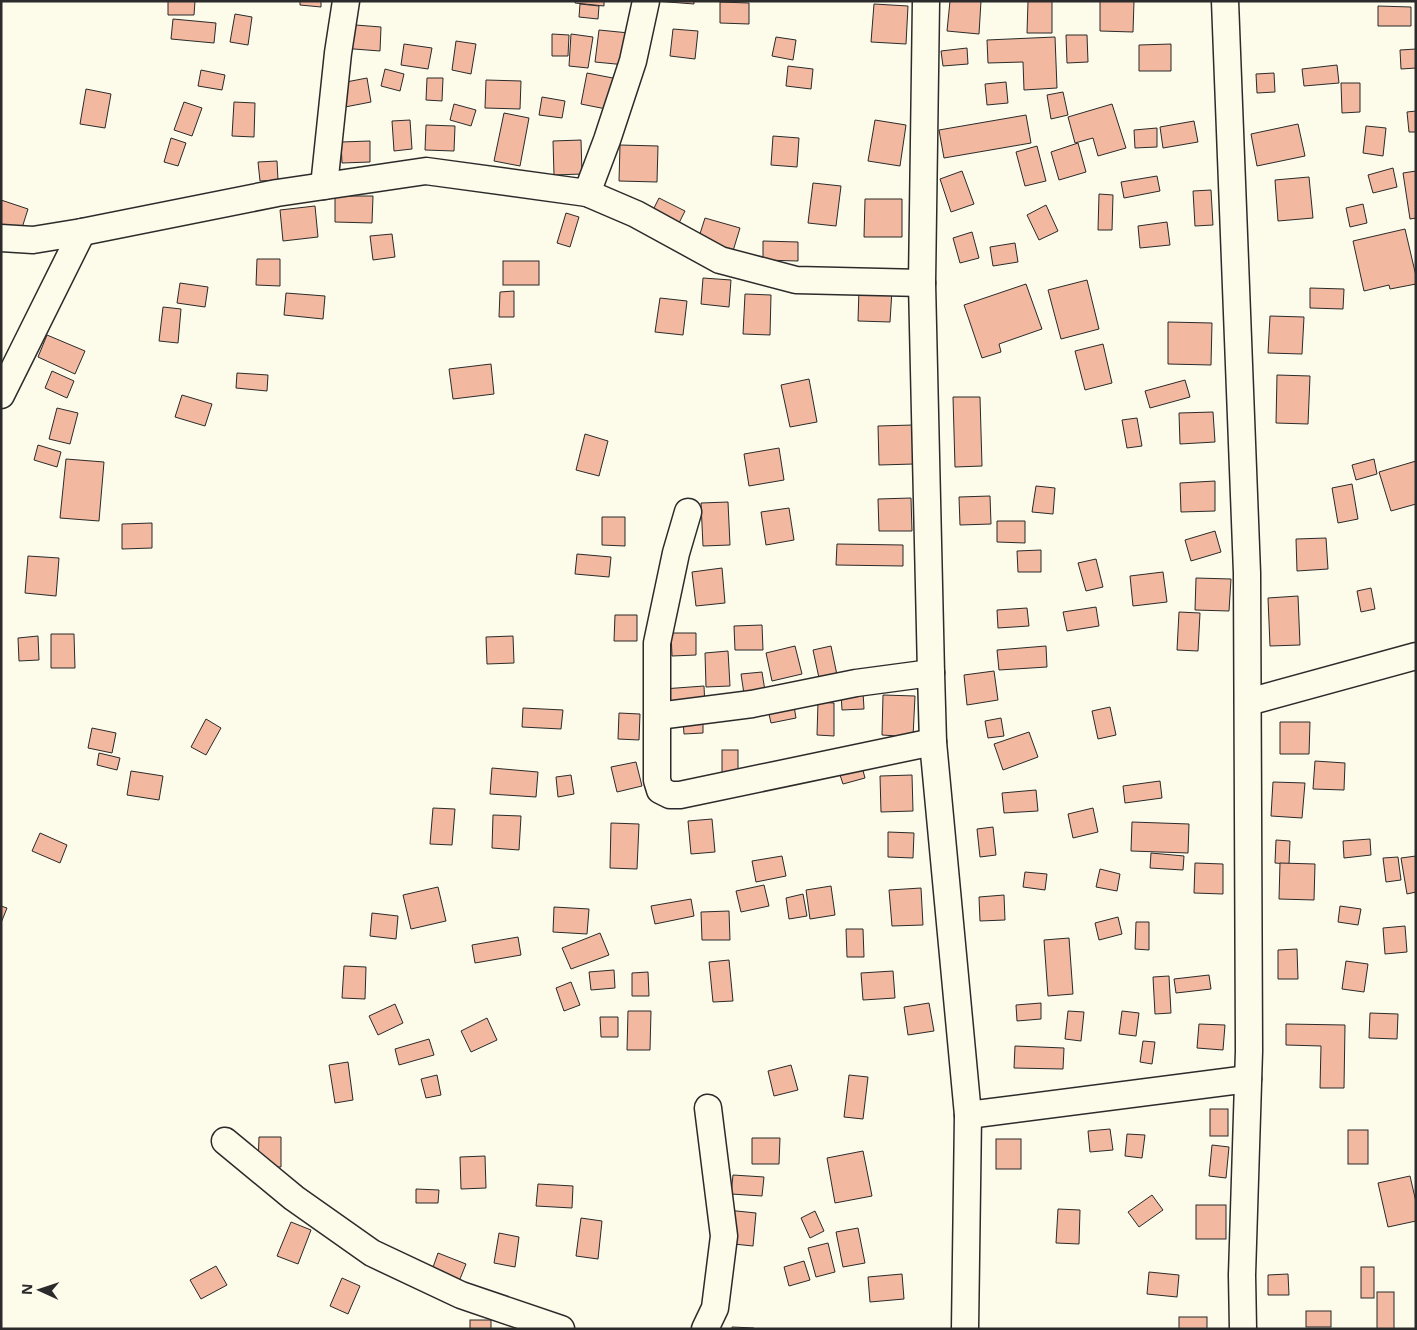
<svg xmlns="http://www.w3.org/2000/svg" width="1417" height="1330" viewBox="0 0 1417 1330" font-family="'Open Sans',sans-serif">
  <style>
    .building { fill: #f2b8a0; stroke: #2b2b2b }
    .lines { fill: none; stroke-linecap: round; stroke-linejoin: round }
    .street-casing { stroke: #2b2b2b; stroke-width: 29 }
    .street { stroke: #fdfbea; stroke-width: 26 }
  </style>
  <rect width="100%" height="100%" fill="#fdfbea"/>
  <g class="building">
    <polygon points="168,1 195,1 194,15 168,15"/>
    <polygon points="300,1 321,1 321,7 300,5"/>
    <polygon points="575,1 604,1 604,6 575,3"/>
    <polygon points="655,1 694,1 694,4"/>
    <polygon points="950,1 981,1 979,34 947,31"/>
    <polygon points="1028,1 1052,1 1052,33 1027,33"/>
    <polygon points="1100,1 1134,1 1133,32 1100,31"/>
    <polygon points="720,2 749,3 749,24 720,23"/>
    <polygon points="580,4 599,6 598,19 579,17"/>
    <polygon points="874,4 908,6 906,44 871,42"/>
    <polygon points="1378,6 1411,7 1411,26 1378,26"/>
    <polygon points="235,14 252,17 248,45 230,42"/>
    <polygon points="173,19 216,23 214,43 171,39"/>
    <polygon points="343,24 381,27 380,51 341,48"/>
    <polygon points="673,29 698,31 695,59 670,56"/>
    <polygon points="599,30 629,33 626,65 595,62"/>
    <polygon points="552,34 569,35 568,56 552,56"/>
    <polygon points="571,34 593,37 588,68 569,66"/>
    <polygon points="1066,35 1087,35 1088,62 1067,63"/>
    <polygon points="776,37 796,40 793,60 772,56"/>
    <polygon points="1055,37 1057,88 1024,90 1023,62 988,63 987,40"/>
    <polygon points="456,41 476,44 471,74 452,70"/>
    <polygon points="404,44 432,48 428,69 401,65"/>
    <polygon points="1171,44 1171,71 1139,71 1139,45"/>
    <polygon points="967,48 968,64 943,66 941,51"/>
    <polygon points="1416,49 1416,68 1401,69 1400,50"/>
    <polygon points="1337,65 1339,83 1304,86 1302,69"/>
    <polygon points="788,66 813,69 811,89 786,86"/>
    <polygon points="385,69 404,74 400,91 381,86"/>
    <polygon points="201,70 225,75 222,90 198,86"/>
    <polygon points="587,73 618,79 611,110 581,104"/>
    <polygon points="1274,73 1275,92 1257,93 1256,74"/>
    <polygon points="367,78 371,102 345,107 341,83"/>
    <polygon points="427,78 443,78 442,101 426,100"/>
    <polygon points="486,80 521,81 520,109 485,108"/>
    <polygon points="1006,82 1008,103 987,105 985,84"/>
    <polygon points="1341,83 1360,83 1360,112 1342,113"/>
    <polygon points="86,89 111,94 105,128 80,124"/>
    <polygon points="1063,92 1068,115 1051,119 1047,95"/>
    <polygon points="542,97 565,101 562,118 539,115"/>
    <polygon points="184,102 202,108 192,136 174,130"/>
    <polygon points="234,102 255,103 254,137 232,136"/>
    <polygon points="454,104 476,110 471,126 450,120"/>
    <polygon points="1112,104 1126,148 1098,156 1093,138 1075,143 1068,117"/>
    <polygon points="1416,111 1416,132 1409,132 1407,112"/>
    <polygon points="504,113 529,118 520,166 494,161"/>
    <polygon points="1026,115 1031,143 944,158 939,130"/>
    <polygon points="410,120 412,149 394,151 392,121"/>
    <polygon points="875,120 906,125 900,166 868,161"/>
    <polygon points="1194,121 1198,142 1163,148 1160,127"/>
    <polygon points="1298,124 1305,156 1257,166 1251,134"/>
    <polygon points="426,125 455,126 454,151 425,150"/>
    <polygon points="1366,126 1386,128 1383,156 1363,153"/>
    <polygon points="1157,128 1157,147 1135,148 1134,130"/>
    <polygon points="773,136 799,138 797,167 771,165"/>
    <polygon points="171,138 186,143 178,166 164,162"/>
    <polygon points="581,140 582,174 554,175 553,141"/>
    <polygon points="370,141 370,162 342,163 341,142"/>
    <polygon points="1078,143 1086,172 1059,180 1051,152"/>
    <polygon points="620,145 658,146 657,182 619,181"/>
    <polygon points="1037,146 1046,181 1025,186 1016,152"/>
    <polygon points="277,161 278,180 260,181 258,162"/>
    <polygon points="1393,168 1397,187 1373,193 1368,175"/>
    <polygon points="962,171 974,204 951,212 940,179"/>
    <polygon points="1416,171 1416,218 1410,219 1403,173"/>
    <polygon points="1157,176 1160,191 1124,198 1121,182"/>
    <polygon points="1309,177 1313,218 1278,221 1275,180"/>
    <polygon points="813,183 841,186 836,226 808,223"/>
    <polygon points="1211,190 1213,225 1195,226 1193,191"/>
    <polygon points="1099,194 1113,195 1112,230 1098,230"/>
    <polygon points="335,196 373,196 372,223 335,222"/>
    <polygon points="659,198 685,211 677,227 651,214"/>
    <polygon points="865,199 902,199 902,237 864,237"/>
    <polygon points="1,200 28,209 21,231 1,224"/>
    <polygon points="1363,204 1367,223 1350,227 1346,208"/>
    <polygon points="1046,205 1058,231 1039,240 1027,215"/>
    <polygon points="315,206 318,237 283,241 280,210"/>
    <polygon points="566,213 579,217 570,247 557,243"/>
    <polygon points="705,218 740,228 733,251 698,240"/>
    <polygon points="1167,222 1170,245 1140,248 1138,226"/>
    <polygon points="1405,229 1416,276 1416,284 1390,289 1389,285 1364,291 1353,241"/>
    <polygon points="972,232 979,258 960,263 953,238"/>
    <polygon points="392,234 395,257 373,260 370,236"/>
    <polygon points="763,241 798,242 798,261 763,260"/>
    <polygon points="1015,243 1018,262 993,266 990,247"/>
    <polygon points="257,259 280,259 280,286 256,285"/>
    <rect x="503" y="261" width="36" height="24"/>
    <polygon points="703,278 731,280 729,307 701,304"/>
    <polygon points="1087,280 1099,329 1061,339 1048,290"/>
    <polygon points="180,283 208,287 205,307 177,303"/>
    <polygon points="1026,284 1042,329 999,344 1001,352 982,358 964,305"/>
    <polygon points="1310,288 1344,289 1343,309 1310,308"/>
    <polygon points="859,289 892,290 890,322 858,321"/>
    <polygon points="514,291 514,317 499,317 500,292"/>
    <polygon points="286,293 325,296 323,319 284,315"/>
    <polygon points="745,294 771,295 770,335 743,334"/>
    <polygon points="660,298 687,301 683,335 655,332"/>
    <polygon points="163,307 181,309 178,343 159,341"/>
    <polygon points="1270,316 1304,317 1302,354 1268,353"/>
    <polygon points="1168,322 1212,323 1211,365 1168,364"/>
    <polygon points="47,335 85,351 75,374 38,357"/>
    <polygon points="1103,344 1112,383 1085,390 1075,351"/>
    <polygon points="491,364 494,394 453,399 449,369"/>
    <polygon points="52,371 74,381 67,398 45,388"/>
    <polygon points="237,373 268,375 267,391 236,388"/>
    <polygon points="1277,375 1310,376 1308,424 1276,423"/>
    <polygon points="809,379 817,422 790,427 781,385"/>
    <polygon points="1185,380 1190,397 1150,408 1145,391"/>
    <polygon points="182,395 212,404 205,426 175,417"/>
    <polygon points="953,397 980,397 982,466 955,467"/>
    <polygon points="57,408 78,413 70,444 49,439"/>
    <polygon points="1213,412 1215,442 1180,444 1179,413"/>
    <polygon points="1137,418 1142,446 1127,448 1122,420"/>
    <polygon points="913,425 914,464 879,465 878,426"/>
    <polygon points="585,434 608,441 599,476 576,470"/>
    <polygon points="38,445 61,452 57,467 34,460"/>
    <polygon points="779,448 784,480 749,486 744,454"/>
    <polygon points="66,459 104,462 99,521 60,518"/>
    <polygon points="1374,459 1377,474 1356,480 1352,465"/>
    <polygon points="1416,461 1416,504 1391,511 1379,472"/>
    <polygon points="1215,481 1215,511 1181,512 1180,483"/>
    <polygon points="1352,484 1358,519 1338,523 1332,488"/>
    <polygon points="1036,486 1055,488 1053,514 1032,512"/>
    <polygon points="990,496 991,524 960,525 959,497"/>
    <polygon points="911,498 912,531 879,531 878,499"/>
    <polygon points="728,502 730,545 703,546 701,503"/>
    <polygon points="789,508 794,540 766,545 761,512"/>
    <polygon points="602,517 625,517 625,546 602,545"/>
    <polygon points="997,521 1025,521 1025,543 997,542"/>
    <polygon points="152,523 152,548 122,549 122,524"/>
    <polygon points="1215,531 1221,552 1191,561 1185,540"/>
    <polygon points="1326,538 1328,569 1297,571 1296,539"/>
    <polygon points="837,544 903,545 903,566 836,565"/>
    <polygon points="1041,550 1041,572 1018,572 1017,551"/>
    <polygon points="577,554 611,557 609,577 575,574"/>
    <polygon points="28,556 59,558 56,596 25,593"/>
    <polygon points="1096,559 1103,587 1086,591 1078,563"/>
    <polygon points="722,568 725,603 696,606 692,572"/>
    <polygon points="1163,572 1167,602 1133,606 1130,576"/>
    <polygon points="1196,578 1231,579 1229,611 1195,610"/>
    <polygon points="1371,588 1375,609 1361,612 1357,591"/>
    <polygon points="1298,596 1300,645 1270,646 1268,598"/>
    <polygon points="1096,607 1099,626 1067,631 1063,612"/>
    <polygon points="1027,608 1029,626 998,628 997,610"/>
    <polygon points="1179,612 1200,613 1198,651 1177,650"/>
    <polygon points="615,615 637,615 637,641 614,641"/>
    <polygon points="762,625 763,650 735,650 734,626"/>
    <polygon points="671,633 696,633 696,655 672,656"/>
    <polygon points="51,634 74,634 75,668 51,668"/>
    <polygon points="38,636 39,660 19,661 18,638"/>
    <polygon points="513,636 514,663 487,664 486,637"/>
    <polygon points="795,646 802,674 772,681 766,653"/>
    <polygon points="831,646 837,675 819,678 813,650"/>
    <polygon points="1046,646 1047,667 999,670 997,650"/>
    <polygon points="728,651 730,686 706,687 705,653"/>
    <polygon points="994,671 998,700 967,705 964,675"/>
    <polygon points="762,672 765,691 744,694 741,674"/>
    <polygon points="704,686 705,707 665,710 663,689"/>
    <polygon points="863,692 864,709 842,710 841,693"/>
    <polygon points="883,695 915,696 913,737 882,735"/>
    <polygon points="793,700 796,718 771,723 767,705"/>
    <polygon points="818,702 834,703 834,736 817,735"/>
    <polygon points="1110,707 1116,735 1098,739 1092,711"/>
    <polygon points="523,708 563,710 561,729 522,727"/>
    <polygon points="619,713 640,714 639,740 618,739"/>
    <polygon points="1001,718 1004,736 988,738 985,721"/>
    <polygon points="206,719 221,728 206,755 191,747"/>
    <polygon points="703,719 703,733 684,734 683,720"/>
    <polygon points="1280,722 1310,722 1309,754 1280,754"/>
    <polygon points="92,728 116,733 112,753 88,748"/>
    <polygon points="1029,732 1038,757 1003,770 994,744"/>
    <rect x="722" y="750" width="16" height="23"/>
    <polygon points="99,753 120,758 117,770 97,765"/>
    <polygon points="1315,761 1345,763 1344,790 1313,789"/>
    <polygon points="636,762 642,786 617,792 611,767"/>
    <polygon points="861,763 865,778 843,784 838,769"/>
    <polygon points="492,768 538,772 536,797 490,794"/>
    <polygon points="131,771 163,776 159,800 127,795"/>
    <polygon points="571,775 574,794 558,797 556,777"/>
    <polygon points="912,775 913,811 881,812 880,776"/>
    <polygon points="1160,781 1162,798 1125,803 1123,786"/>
    <polygon points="1273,782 1305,783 1302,818 1271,816"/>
    <polygon points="1036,790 1038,811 1004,813 1002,793"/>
    <polygon points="433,808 455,809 452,845 430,844"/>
    <polygon points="1093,808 1098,832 1073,838 1068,814"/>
    <polygon points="493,815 521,816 519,850 492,848"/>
    <polygon points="712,819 715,852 691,854 688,821"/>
    <polygon points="1132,822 1189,824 1188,853 1131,851"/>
    <polygon points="611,823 639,824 637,869 610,868"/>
    <polygon points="993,827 996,855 980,857 977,829"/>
    <polygon points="888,832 914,833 913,858 888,857"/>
    <polygon points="40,833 67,845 60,863 32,851"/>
    <polygon points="1370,839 1371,855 1344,858 1343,841"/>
    <polygon points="1276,840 1290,841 1289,864 1275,863"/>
    <polygon points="1151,853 1184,856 1183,870 1150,868"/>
    <polygon points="782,856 786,876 756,882 752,861"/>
    <polygon points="1416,856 1416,892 1407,894 1401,858"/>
    <polygon points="1398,857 1401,880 1386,882 1383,858"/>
    <polygon points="1195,863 1223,864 1223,894 1194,893"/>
    <polygon points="1280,863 1315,864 1314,900 1279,899"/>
    <polygon points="1100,869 1120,874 1117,891 1096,887"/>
    <polygon points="1025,872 1047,874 1045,890 1023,887"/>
    <polygon points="764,885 769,906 741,912 736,891"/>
    <polygon points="831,886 835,915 810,919 806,890"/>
    <polygon points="438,887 446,921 411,929 403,895"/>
    <polygon points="921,888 923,925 892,926 889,890"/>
    <polygon points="803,894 807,916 789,919 786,898"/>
    <polygon points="1004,895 1005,920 980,921 979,897"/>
    <polygon points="691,899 694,916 655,924 651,906"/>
    <polygon points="1,906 7,908 1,923"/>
    <polygon points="1340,906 1361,909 1358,925 1338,922"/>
    <polygon points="554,907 589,909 587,934 553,932"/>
    <polygon points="729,911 730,940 702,940 701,912"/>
    <polygon points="372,913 398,916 396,939 370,936"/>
    <polygon points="1118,917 1122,934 1099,940 1095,923"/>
    <polygon points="1136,922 1149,922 1149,950 1135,949"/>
    <polygon points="1405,926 1407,952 1385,954 1383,928"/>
    <polygon points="846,929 863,929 864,957 847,957"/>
    <polygon points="600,933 609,955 571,969 562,948"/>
    <polygon points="518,937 521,955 475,963 472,945"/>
    <polygon points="1069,938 1073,994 1048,996 1044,940"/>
    <polygon points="1297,949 1298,979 1278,979 1278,950"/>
    <polygon points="729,960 733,1001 713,1002 709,962"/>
    <polygon points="1346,961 1368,964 1364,992 1342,989"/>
    <polygon points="344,966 366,967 365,999 342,998"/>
    <polygon points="614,970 615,988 591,990 589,972"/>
    <polygon points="893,971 895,998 863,1000 861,973"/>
    <polygon points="648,972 649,996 632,996 632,973"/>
    <polygon points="1209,975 1211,989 1176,993 1174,979"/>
    <polygon points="1169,976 1171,1013 1155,1014 1153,977"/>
    <polygon points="571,982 580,1005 564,1011 556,988"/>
    <polygon points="929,1003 934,1031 908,1035 904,1007"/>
    <polygon points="1041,1003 1041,1019 1017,1021 1016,1005"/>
    <polygon points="395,1004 403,1023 378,1035 369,1016"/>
    <polygon points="628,1011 651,1011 650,1050 627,1050"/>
    <polygon points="1068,1011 1084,1012 1081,1041 1065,1039"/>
    <polygon points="1122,1011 1139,1013 1136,1036 1119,1034"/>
    <polygon points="1370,1013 1398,1014 1397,1039 1369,1038"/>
    <polygon points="600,1017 618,1017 618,1037 601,1037"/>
    <polygon points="487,1018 497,1040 471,1052 461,1031"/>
    <polygon points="1199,1024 1225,1025 1223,1050 1197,1048"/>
    <polygon points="1286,1024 1345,1025 1344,1088 1320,1088 1321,1046 1286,1045"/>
    <polygon points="429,1039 434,1055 399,1065 395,1049"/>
    <polygon points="1143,1041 1155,1042 1152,1064 1140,1062"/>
    <polygon points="1015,1046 1064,1048 1063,1069 1014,1068"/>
    <polygon points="348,1062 353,1100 335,1103 329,1065"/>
    <polygon points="791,1065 798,1090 774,1096 768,1071"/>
    <polygon points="437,1075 441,1095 426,1098 421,1079"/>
    <polygon points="849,1075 868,1077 863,1119 844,1117"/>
    <rect x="1210" y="1109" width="18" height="27"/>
    <polygon points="1110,1129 1113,1150 1090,1152 1088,1131"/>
    <rect x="1348" y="1130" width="20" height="34"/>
    <polygon points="1127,1134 1145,1135 1142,1158 1125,1156"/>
    <polygon points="259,1137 281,1137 281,1167 258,1167"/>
    <polygon points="752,1138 780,1138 779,1164 752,1164"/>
    <rect x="996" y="1139" width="25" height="30"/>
    <polygon points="1212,1145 1229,1147 1226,1178 1209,1176"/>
    <polygon points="863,1151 872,1196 835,1203 827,1158"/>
    <polygon points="485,1156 486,1188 461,1189 460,1157"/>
    <polygon points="733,1175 764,1177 762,1196 731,1194"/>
    <polygon points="1410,1176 1416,1202 1416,1221 1388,1227 1378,1183"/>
    <polygon points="538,1184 573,1186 572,1208 536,1206"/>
    <polygon points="416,1189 439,1190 438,1203 416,1203"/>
    <polygon points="1152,1195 1163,1210 1139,1227 1128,1212"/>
    <rect x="1196" y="1205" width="30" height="34"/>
    <polygon points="1058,1209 1080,1210 1079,1244 1056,1243"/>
    <polygon points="727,1210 756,1213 753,1246 724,1243"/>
    <polygon points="815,1211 824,1231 810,1238 801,1218"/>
    <polygon points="581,1218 602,1221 598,1259 576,1256"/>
    <polygon points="291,1222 311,1230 298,1264 277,1256"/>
    <polygon points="858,1228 865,1263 843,1267 836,1232"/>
    <polygon points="499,1233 519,1237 515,1267 494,1263"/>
    <polygon points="828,1243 835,1272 816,1277 808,1248"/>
    <polygon points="438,1253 466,1264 458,1284 431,1273"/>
    <polygon points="804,1261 810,1280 789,1286 784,1267"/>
    <polygon points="216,1266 227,1285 201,1299 190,1280"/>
    <rect x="1361" y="1267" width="13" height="31"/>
    <polygon points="1149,1272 1179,1275 1177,1297 1147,1294"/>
    <polygon points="902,1274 904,1299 870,1302 868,1277"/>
    <polygon points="1288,1274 1289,1295 1268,1295 1268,1275"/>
    <polygon points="342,1278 360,1286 348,1314 330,1306"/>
    <rect x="1377" y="1292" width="17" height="37"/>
    <rect x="1306" y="1311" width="25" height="16"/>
    <rect x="1179" y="1317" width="28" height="12"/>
    <rect x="470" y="1320" width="21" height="9"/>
    <polygon points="732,1327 754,1328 754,1329 732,1329"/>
  </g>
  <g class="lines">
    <defs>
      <g id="street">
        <polyline points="926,1 922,283 931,673 933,742 968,1115 965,1329"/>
        <polyline points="1225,1 1247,573 1249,1051 1242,1275 1243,1329"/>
        <polyline points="324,186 338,53 346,1"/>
        <polyline points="587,193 607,140 633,61 646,1"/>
        <polyline points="1,238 33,240 82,232 277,193 426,171 587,193 636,214 720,260 796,280 922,283"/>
        <polyline points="1,395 82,232"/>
        <polyline points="688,512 676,553 657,643 657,780 660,790 670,795 680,795 933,742"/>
        <polyline points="1248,702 1416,656"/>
        <polyline points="658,716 752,704 856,683 931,673"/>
        <polyline points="968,1115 1248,1079"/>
        <polyline points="225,1141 294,1198 372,1253 461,1295 561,1329"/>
        <polyline points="705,1329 715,1308 724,1236 708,1108"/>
      </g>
    </defs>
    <use href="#street" class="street-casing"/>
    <use href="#street" class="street"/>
  </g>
  <rect width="1417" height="1330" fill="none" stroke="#2b2b2b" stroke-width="5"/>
  <g transform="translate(40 1290) rotate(273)" stroke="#fdfbea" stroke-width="4" paint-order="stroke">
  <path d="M0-4L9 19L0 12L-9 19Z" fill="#2b2b2b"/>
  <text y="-8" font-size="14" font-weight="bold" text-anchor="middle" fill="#2b2b2b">N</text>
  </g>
</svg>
